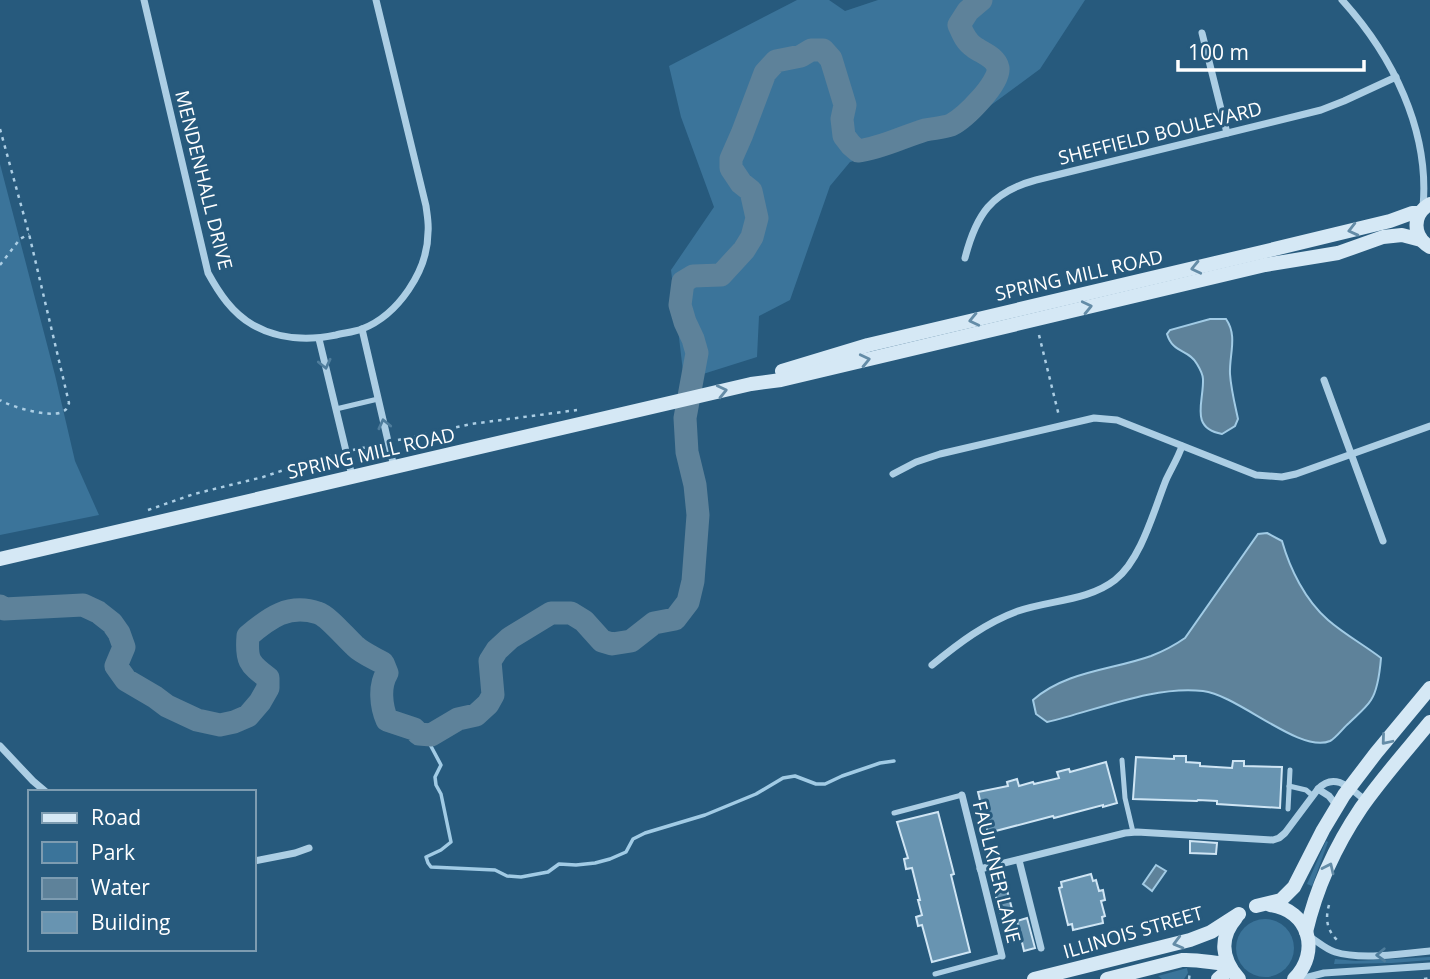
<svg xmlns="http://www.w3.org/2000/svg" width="1430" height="979" viewBox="0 0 1430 979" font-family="'Open Sans',sans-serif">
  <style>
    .green { fill: #3b749a }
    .water { fill: #5e829a; stroke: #a1cbe5; stroke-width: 2 }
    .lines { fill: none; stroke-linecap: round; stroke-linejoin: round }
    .stream { stroke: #a1cbe5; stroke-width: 3.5 }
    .river { stroke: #5e829a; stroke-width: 23 }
    .building { fill: #6894b1; stroke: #cfe5f4; stroke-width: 2 }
    .path { stroke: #accee4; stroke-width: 2.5; stroke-dasharray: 3.5 5; stroke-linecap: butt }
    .lane { stroke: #accee4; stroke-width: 5 }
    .street { stroke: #accee4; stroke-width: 7 }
    .secondary { stroke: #d5e8f5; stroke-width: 14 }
    .oneway { stroke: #648ca7 }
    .oneway2 { stroke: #4f7d9c }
    .labels { text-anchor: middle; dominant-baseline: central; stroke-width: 6; stroke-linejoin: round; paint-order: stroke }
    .street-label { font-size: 19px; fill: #fff; stroke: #275a7d }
  </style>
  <rect width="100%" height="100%" fill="#275a7d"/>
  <g class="green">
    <polygon points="797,0 829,0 845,11 878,0 1085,0 1040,69 953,133 850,162 830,186 790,300 759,316 757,357 684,380 671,270 714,207 681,117 669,66"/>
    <polygon points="0,164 55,375 75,461 99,515 0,535"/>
    <polygon points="1326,841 1328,842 1312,886 1307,884"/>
    <circle cx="1265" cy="948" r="29"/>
    <polygon points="1430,957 1430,960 1392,963 1334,964 1335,959 1356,961"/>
    <polygon points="1187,968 1188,973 1184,979 1162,979 1158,976"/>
  </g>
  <g class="water">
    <path d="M 1210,319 L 1226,319 C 1238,336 1229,355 1230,374 C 1231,389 1235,405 1238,419 L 1235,426 L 1222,434 C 1189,428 1204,402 1203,379 C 1203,374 1200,369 1197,364 C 1189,349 1173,354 1167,334 L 1170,330 Z"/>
    <path d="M 1267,533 L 1282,541 C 1290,569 1305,600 1328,620 C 1344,634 1364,645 1381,658 C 1380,670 1377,691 1371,700 C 1366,708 1356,716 1349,723 C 1343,728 1336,738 1330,741 C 1300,754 1238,695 1203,691 C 1154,685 1095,711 1047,722 L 1036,714 L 1033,700 C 1066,671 1112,670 1151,656 C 1164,651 1175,645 1185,638 L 1258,534 Z"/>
    <polygon points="1156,865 1166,871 1152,891 1143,884"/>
  </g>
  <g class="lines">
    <polyline class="stream" points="425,735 441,765 435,777 436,785 441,794 451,842 441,850 426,857 428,863 431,867 495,870 507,876 521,877 548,872 559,864 576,865 595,863 610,859 626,852 633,839 645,833 705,815 756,794 783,778 795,776 816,784 825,784 842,776 880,763 894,761"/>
    <path class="river" d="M 0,606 L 4,609 L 83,605 L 98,612 L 112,623 L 119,633 L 124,647 L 116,666 L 126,680 L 155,697 L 167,706 L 197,720 L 220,725 L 234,722 L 248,716 L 260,702 L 268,688 L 268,678 C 249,664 246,660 248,636 C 269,618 289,603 318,613 C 328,616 346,638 355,646 C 362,653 374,658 383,663 L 387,673 C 379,686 381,706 387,720 L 414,729 L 419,734 L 431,735 L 458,719 L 476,715 L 488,704 L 493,695 L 490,661 L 497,650 L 510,638 L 551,613 L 571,613 L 584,621 L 602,641 L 612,644 L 631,641 L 654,623 L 675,619 L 688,602 L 693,581 L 698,515 L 695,485 L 687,452 L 685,418 L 697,353 L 693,339 L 685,322 L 680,305 L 683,282 L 693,276 L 721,275 L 744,250 L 752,237 L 757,218 L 751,191 L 741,183 L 731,168 L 731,159 L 742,134 L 765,73 L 776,61 L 801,56 L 811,50 L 823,50 L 831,59 L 845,105 L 842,119 L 844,136 L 851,145 L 858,151 C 882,148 902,137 925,130 C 934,128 943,128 951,125 C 965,118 1000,83 998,68 C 996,57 982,53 974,47 C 966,42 963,34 959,25 L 968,11 L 981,0"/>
  </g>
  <g class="building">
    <polygon points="1174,756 1186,756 1186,762 1200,763 1200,766 1232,768 1233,761 1244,761 1244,766 1282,767 1280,808 1217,804 1217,801 1198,800 1197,801 1133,799 1136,757 1174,759"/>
    <polygon points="1106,762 1117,803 1103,807 1103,805 1054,818 1053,816 988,833 978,792 1008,786 1007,782 1017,779 1019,786 1033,782 1034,784 1059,778 1057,772 1069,769 1070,772"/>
    <polygon points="938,812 954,874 951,875 970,952 932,962 922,925 918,926 916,917 922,915 918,900 920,900 912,868 906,869 904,859 908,858 897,822"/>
    <polygon points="1190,841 1217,843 1216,854 1190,853"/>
    <polygon points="1091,874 1093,881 1096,880 1099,891 1103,890 1105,900 1101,901 1105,916 1102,917 1103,923 1073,930 1072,924 1068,925 1059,888 1062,887 1061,882"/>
    <polygon points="1007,890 1012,909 1000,912 995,893"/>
    <polygon points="1027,918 1035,948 1024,951 1017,921"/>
  </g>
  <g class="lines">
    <g class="path">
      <path d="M 0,129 L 29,234 L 69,403 C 67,408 68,409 62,412 C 50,418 11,407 0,400"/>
      <polyline points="0,265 20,239 29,234"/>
      <polyline points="1039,335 1059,416"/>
      <polyline points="398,440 471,424 577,410"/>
      <polyline points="353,450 381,444"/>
      <polyline points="148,510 194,494 263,477 320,458 337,454"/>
      <path d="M 1329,905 C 1325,919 1327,930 1337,940 L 1336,944"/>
      <polyline points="1189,979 1190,971"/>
      <polyline points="1424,979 1430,978"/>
    </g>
    <g class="lane">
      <polyline points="336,409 378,399"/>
      <polyline points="1122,760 1125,798 1133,832"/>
      <polyline points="1289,786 1306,790 1313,796"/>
      <polyline points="1288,809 1290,770"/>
      <polyline points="894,813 962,795"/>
      <polyline points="935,974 1002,956"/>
    </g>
    <g class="street">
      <path d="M 144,0 L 208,273 C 219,293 232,313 253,325 C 278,339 308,341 336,335 C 344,333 354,332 362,329 C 398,315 428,271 428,232 C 429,224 427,214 426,206 L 376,0"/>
      <path d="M 1342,0 C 1392,55 1430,130 1423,207"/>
      <polyline points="1202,33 1227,133"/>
      <path d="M 965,258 C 976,215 991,192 1036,180 L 1321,110 L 1344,101 L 1396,77"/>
      <polyline points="362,329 394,467"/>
      <polyline points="319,339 352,476"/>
      <polyline points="1324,380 1383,541"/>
      <polyline points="893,474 916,462 940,454 1094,418 1117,420 1256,475 1282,477 1296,474 1430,426"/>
      <path d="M 932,665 C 959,643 985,623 1018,611 C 1050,600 1088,601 1115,580 C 1141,560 1154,510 1166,480 C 1171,469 1178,458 1182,446"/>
      <polyline points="0,746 33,781 46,792"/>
      <polyline points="1318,789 1329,796 1337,806"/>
      <polyline points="962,795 1002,956"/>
      <polyline points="1019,860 1041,948"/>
      <polyline points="254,861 295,853 309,848"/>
      <path d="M 980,869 L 1125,833 L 1137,832 L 1273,840 L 1279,838 L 1285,833 L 1318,789 C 1335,771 1351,789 1366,801"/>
      <path d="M 1307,935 C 1316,940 1325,949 1335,952 C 1359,960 1404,954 1430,951"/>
      <polyline points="1301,979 1324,973 1430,966"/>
    </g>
    <g class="secondary">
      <path d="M 1430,204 C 1412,214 1412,236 1430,247"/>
      <polyline points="782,371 868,345 1262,252 1390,221 1412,213 1419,213"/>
      <polyline points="0,559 751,384 781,380 1265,265 1338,253 1383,237 1402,235 1421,240"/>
      <path d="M 1270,905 C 1309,910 1321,952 1294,979"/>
      <polyline points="1256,906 1281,900 1294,887 1323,830 1344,795 1376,753 1430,688"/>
      <path d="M 1236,918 C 1218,939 1222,960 1239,979"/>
      <path d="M 1306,932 C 1316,889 1336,845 1361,808 C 1382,778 1407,750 1430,722"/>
      <polyline points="1034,979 1190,940 1211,932 1239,914"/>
      <path d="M 1107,979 L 1182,960 C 1198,959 1212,963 1228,964"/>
      <polyline points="1218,979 1230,969"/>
    </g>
  </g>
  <defs><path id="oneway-chevron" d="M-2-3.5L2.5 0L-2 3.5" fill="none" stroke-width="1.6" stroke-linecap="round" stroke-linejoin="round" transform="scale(1.75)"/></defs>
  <g class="oneway">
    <use href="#oneway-chevron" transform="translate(1353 230) rotate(166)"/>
    <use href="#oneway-chevron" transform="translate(1196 268) rotate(167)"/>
    <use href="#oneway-chevron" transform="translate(1087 307) rotate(-13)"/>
    <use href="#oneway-chevron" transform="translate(974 320) rotate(167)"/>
    <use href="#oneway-chevron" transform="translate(865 360) rotate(-13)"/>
    <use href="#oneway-chevron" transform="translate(722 391) rotate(-13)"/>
    <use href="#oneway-chevron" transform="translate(1386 740) rotate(130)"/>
    <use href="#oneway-chevron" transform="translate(1329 868) rotate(-65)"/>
    <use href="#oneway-chevron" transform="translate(1178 943) rotate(165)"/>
  </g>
  <g class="oneway2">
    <use href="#oneway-chevron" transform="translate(325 364) rotate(77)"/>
    <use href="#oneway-chevron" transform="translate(384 424) rotate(-103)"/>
    <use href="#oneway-chevron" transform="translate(1381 955) rotate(178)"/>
  </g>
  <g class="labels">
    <g class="street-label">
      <text transform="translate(1160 133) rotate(-14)">SHEFFIELD BOULEVARD</text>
      <text transform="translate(204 180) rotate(76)">MENDENHALL DRIVE</text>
      <text transform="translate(1079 275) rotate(-13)">SPRING MILL ROAD</text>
      <text transform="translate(371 453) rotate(-13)">SPRING MILL ROAD</text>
      <text transform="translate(997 872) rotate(76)">FAULKNER LANE</text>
      <text transform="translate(1133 932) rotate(-16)">ILLINOIS STREET</text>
    </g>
  </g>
  <rect x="28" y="790" width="228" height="161" fill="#275a7d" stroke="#7d9cb1" stroke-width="2"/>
  <rect x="42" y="813" width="35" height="10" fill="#d5e8f5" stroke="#7d9cb1" stroke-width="2"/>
  <text x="91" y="825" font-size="21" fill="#ffffff">Road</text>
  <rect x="42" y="842" width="35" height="21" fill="#3b749a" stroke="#7d9cb1" stroke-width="2"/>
  <text x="91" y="860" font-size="21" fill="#ffffff">Park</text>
  <rect x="42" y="878" width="35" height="21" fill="#5e829a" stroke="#7d9cb1" stroke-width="2"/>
  <text x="91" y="895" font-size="21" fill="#ffffff">Water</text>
  <rect x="42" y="912" width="35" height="21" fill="#6894b1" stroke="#7d9cb1" stroke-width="2"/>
  <text x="91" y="930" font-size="21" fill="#ffffff">Building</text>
  <path d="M1178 60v10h186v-10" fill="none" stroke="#ffffff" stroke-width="3.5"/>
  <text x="1188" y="60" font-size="21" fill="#ffffff" stroke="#275a7d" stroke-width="5" paint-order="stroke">100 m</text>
</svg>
